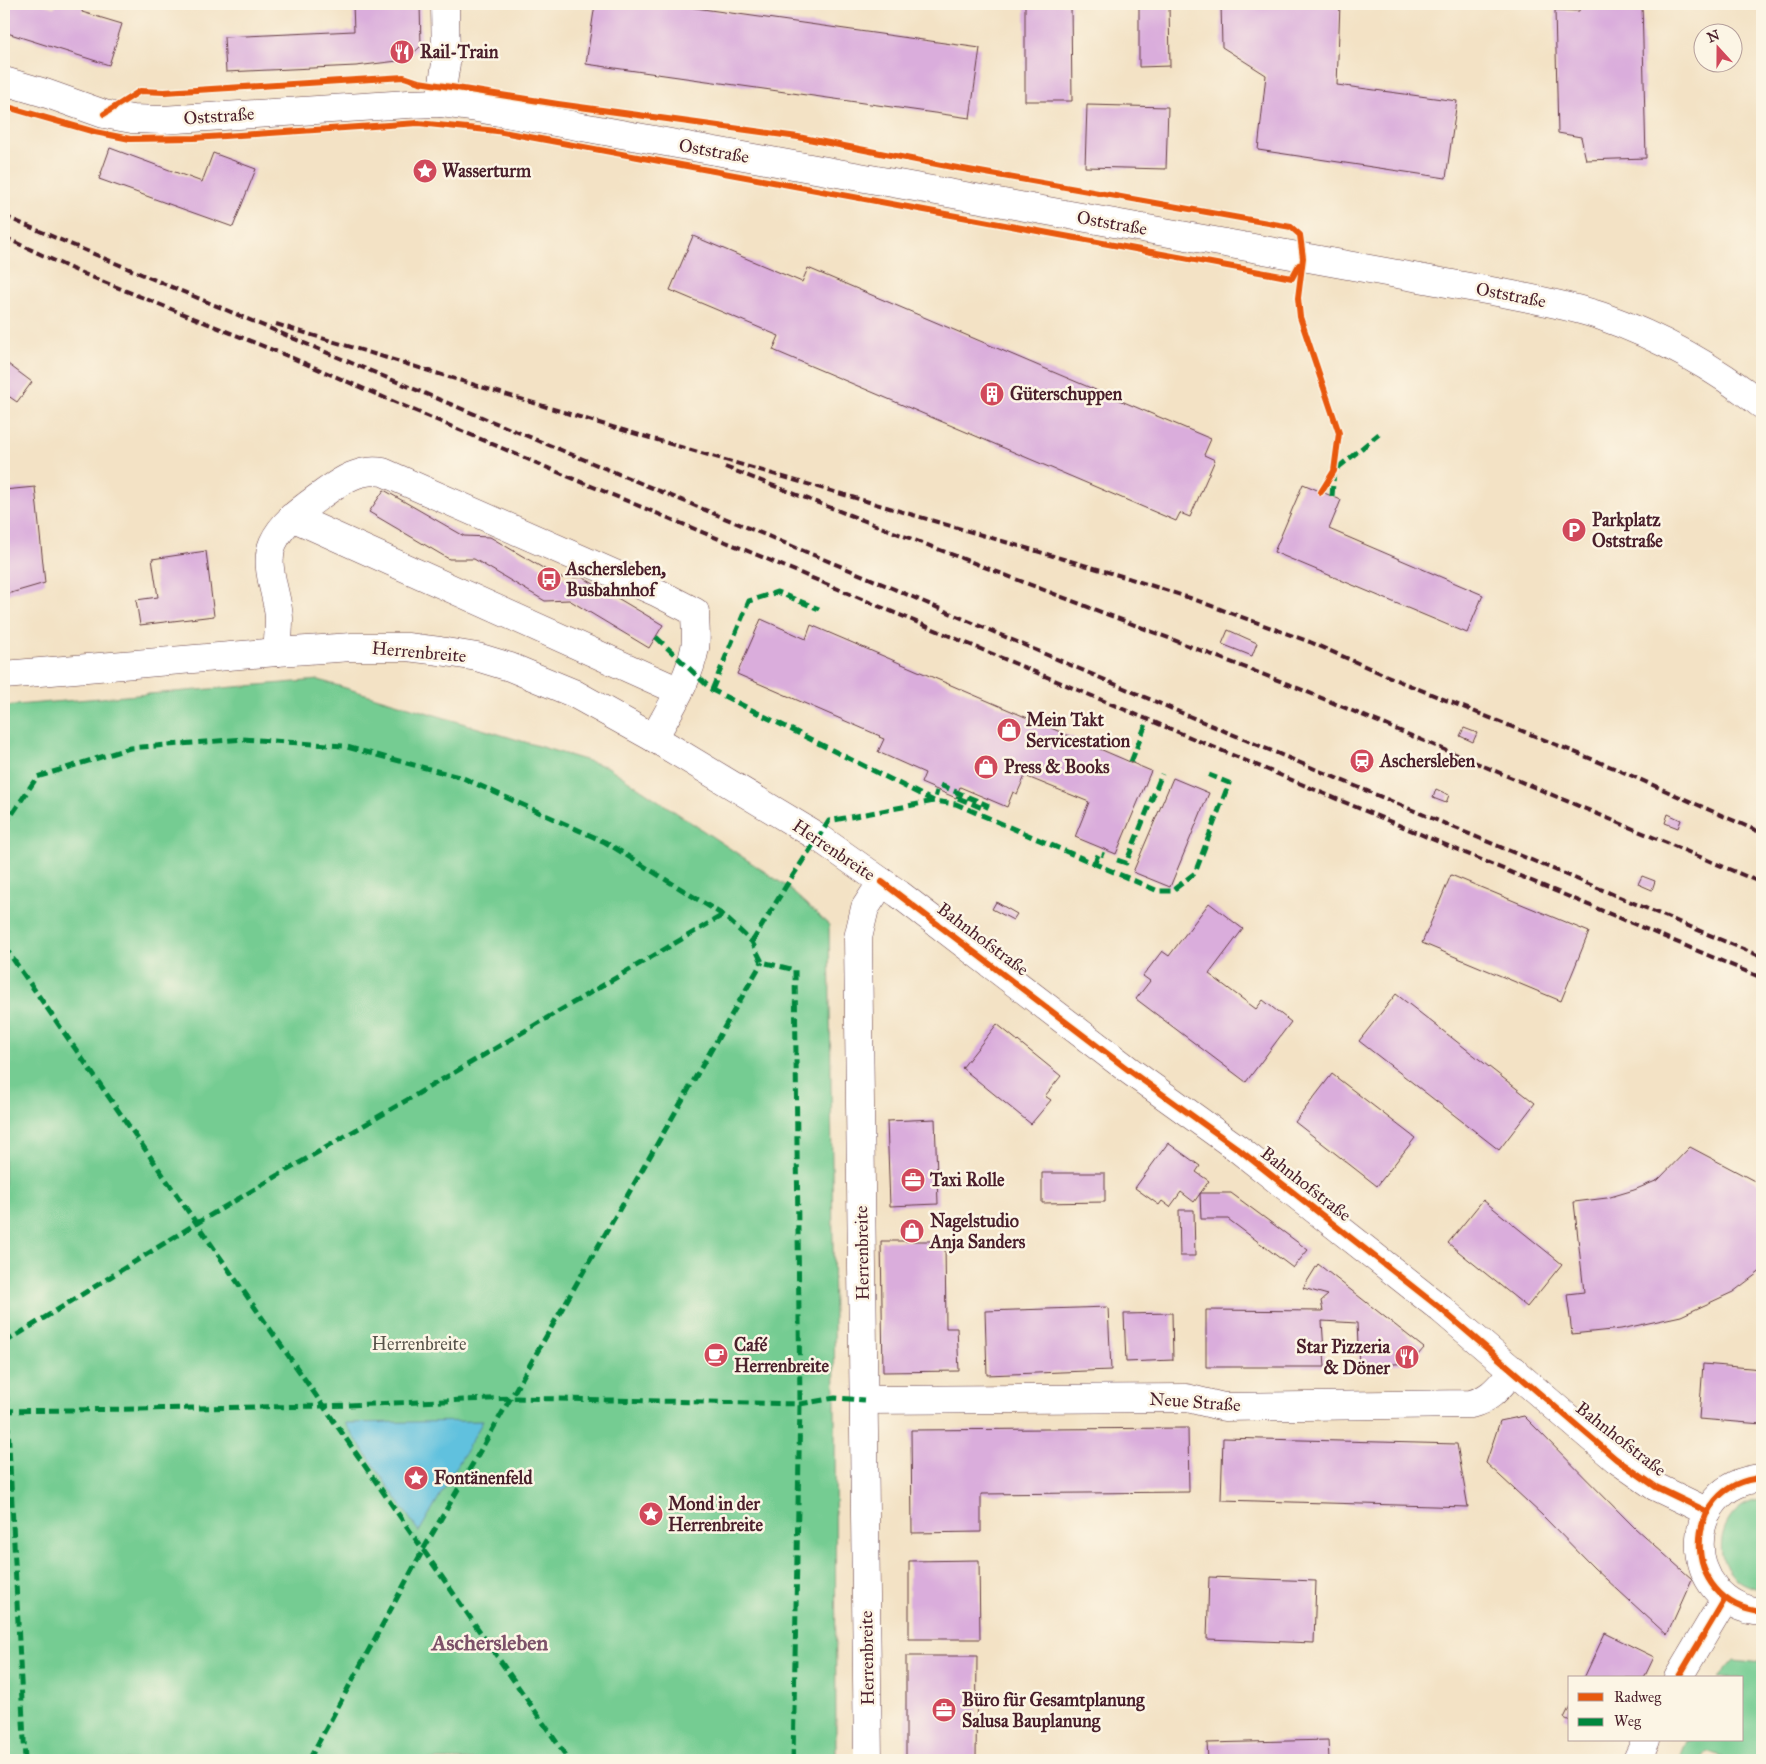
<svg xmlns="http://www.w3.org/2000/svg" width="1766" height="1764" viewBox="0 0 1766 1764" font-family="'IM FELL Great Primer',serif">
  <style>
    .green { fill: #74cc92; stroke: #5f765e }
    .water { fill: #60c1de; stroke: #557084 }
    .building { fill: #daaddc }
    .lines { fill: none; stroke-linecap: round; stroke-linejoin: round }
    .minor-casing { stroke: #633c42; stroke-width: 29 }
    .major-casing { stroke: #633c42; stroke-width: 29 }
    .minor { stroke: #fff; stroke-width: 28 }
    .major { stroke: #fff; stroke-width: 28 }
    .rail { stroke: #4a1f2b; stroke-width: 4; stroke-dasharray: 8 4; stroke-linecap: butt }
    .quiet { stroke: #00873e; stroke-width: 5; stroke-dasharray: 10 5; stroke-linecap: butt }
    .cycleway-casing { stroke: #fcf5e5; stroke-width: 9 }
    .cycleway { stroke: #e8590c; stroke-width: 6 }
    .labels { text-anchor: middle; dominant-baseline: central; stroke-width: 5; stroke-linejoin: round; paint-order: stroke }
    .poi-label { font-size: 18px; font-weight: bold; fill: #4a1f2b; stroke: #fcf5e5; text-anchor: start }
    .street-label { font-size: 18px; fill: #4a1f2b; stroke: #fcf5e5 }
    .park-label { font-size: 18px; fill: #57534a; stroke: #fcf5e5 }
    .district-label { font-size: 22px; font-weight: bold; fill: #7c5169; stroke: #fcf5e5 }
  </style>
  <rect width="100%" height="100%" fill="#fcf5e5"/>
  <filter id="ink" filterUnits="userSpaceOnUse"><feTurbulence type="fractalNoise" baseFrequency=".02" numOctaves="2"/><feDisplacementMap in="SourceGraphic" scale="10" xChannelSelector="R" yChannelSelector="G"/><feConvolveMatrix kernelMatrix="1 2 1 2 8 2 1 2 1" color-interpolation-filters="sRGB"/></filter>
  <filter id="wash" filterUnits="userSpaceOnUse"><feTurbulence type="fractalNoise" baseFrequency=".0096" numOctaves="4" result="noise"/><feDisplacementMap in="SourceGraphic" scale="20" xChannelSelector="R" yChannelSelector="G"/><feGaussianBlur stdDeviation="1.12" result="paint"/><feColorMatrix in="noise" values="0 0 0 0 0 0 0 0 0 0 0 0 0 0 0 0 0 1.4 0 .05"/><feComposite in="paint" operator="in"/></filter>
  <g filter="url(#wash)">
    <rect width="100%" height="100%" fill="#f3e2c5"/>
    <g class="green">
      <polygon points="319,680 608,767 786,886 829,925 835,1398 836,1760 4,1760 4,706"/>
      <path d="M 1762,1500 L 1762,1590 L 1761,1590 C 1752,1587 1743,1585 1736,1579 C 1707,1554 1724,1502 1762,1500 Z"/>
      <polygon points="1735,1660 1762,1663 1762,1760 1729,1760 1708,1752 1701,1760 1678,1760 1686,1740 1742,1740 1742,1678 1719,1678"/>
    </g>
    <polygon class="water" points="483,1421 419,1532 345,1423"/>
    <g id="blocks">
      <g class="building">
        <polygon points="4,4 43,4 55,8 56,4 84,4 82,12 122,24 109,65 4,32"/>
        <polygon points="154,4 175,4 174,7"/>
        <polygon points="353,4 420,4 421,46 406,60 356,66 226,72 224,37 354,31"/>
        <polygon points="595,4 667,4 980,48 970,118 586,64"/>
        <polygon points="1025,4 1071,4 1072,101 1025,101"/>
        <polygon points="1139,4 1169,4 1170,66 1139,67"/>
        <polygon points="1221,4 1340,4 1337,85 1457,101 1446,178 1258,150 1266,75 1222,47"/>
        <polygon points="1581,4 1642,4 1646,158 1586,160 1581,137 1558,133 1555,10 1579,11"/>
        <polygon points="1087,105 1168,107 1166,169 1085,167"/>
        <polygon points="110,148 202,182 213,153 256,169 233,227 99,179"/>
        <polygon points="693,236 802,282 808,268 1211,439 1204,455 1215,460 1190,517 1180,513 1176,521 773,350 779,336 670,290"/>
        <polygon points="4,361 32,382 17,402 4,393"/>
        <polygon points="1303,484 1341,500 1329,529 1483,595 1467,633 1274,552"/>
        <polygon points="35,487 45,583 4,595 4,490"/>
        <polygon points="384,490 464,536 490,537 560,578 582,577 663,625 649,648 569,600 545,601 474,559 449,559 369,512"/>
        <polygon points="206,551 214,616 140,625 136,600 158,597 152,559"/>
        <polygon points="761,619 806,639 811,625 1151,771 1116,854 1075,837 1089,802 1025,776 1017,794 1013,792 1007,807 960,787 956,798 921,783 925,773 878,752 884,739 879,737 880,736 737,674"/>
        <polygon points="1228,630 1257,643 1252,656 1222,644"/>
        <polygon points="1464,728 1477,733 1473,742 1460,736"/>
        <polygon points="1173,778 1209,793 1170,887 1133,872"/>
        <polygon points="1436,789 1449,795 1446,803 1433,798"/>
        <polygon points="1668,814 1681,820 1678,828 1665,823"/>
        <polygon points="1451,875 1589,932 1561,1001 1422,943"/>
        <polygon points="1642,876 1655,881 1652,890 1638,884"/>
        <polygon points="996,902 1017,914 1013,920 992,909"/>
        <polygon points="1209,903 1243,929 1209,974 1256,1009 1263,1000 1291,1022 1246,1082 1136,999 1150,981 1143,976 1162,951 1169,956"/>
        <polygon points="1396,994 1535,1103 1499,1150 1359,1041"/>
        <polygon points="997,1024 1061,1076 1045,1096 1051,1100 1031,1124 962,1068"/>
        <polygon points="1332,1074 1415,1138 1377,1186 1295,1122"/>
        <polygon points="935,1119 938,1204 890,1206 887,1121"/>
        <polygon points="1168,1143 1200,1166 1196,1172 1209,1181 1194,1202 1181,1192 1170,1207 1162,1201 1159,1205 1135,1188"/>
        <polygon points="1690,1147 1762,1185 1762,1270 1733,1292 1681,1316 1621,1329 1572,1334 1567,1294 1584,1292 1574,1202 1607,1198 1634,1190 1658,1180"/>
        <polygon points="1042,1173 1105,1173 1105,1202 1042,1203"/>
        <polygon points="1200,1193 1231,1193 1308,1250 1293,1268 1228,1219 1201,1219"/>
        <polygon points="1483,1200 1562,1264 1527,1307 1448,1243"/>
        <polygon points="1179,1210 1194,1210 1195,1256 1180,1256"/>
        <polygon points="881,1241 945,1241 946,1328 957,1328 959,1371 883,1372"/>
        <polygon points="1318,1264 1424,1348 1411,1363 1359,1366 1357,1323 1322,1321 1325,1367 1206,1367 1206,1310 1323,1311 1321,1301 1328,1295 1303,1288"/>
        <polygon points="1108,1307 1111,1370 987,1375 985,1311"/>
        <polygon points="1172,1313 1173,1360 1126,1362 1124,1314"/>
        <polygon points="1703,1364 1762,1369 1762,1424 1699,1419"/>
        <polygon points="1524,1416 1635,1528 1692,1579 1667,1635 1594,1568 1542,1515 1486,1463 1500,1421"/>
        <polygon points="1188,1428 1189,1492 981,1494 981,1532 912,1533 911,1430"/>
        <polygon points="1223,1438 1457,1444 1468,1507 1221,1500"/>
        <polygon points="979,1560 980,1639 909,1639 909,1561"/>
        <polygon points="1209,1577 1316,1581 1314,1643 1207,1639"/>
        <polygon points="1605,1633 1654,1657 1644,1678 1584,1678"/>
        <polygon points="906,1656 977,1656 976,1760 906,1760"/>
        <polygon points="1570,1706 1570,1721 1564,1718"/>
        <polygon points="1328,1740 1329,1760 1208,1760 1207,1743"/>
      </g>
    </g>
  </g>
  <g filter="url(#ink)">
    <use href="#blocks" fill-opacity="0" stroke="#633c42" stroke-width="1"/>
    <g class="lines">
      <defs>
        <g id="minor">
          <path d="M 4,81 L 45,93 L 104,114 L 132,119 L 162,120 L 408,104 L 440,103 L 477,108 L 1508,294 C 1539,300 1571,306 1601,316 C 1660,337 1713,366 1762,405"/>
          <polyline points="440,103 446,63 445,4"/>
          <polyline points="292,517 679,691"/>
          <path d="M 277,652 C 278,641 279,629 279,618 C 278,595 263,566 273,543 C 283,521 305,507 324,493 C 342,480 360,468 383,472 L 658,593 L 695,612 C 695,624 697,637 695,648 C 689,680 669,710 654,738"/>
          <path d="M 864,1400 L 1187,1398 L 1224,1407 L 1471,1404 C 1493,1398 1499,1386 1514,1370"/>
          <polyline points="868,1760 858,938 865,908 882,882"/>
        </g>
        <g id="major">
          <polyline points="4,675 277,652 352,647 407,647 440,651 477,657 510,667 573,693 654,738 818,837 899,894 1130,1071 1237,1148 1441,1309 1616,1459 1656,1487 1708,1512"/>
          <path d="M 1762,1478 C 1679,1484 1679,1604 1762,1612"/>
          <polyline points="1678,1678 1725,1599"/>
          <polyline points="1637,1760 1646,1740"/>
        </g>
      </defs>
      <use href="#minor" class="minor-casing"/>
      <use href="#major" class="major-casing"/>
      <use href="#minor" class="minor"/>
      <use href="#major" class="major"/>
      <g class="rail">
        <polyline points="4,216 342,359 864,576 1184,714 1762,957"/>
        <polyline points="4,237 72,269 290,357 562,474 743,549 1762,978"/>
        <polyline points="276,324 599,423 1125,577 1190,598 1310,642 1401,682 1614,768 1762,833"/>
        <polyline points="725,467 1293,686 1762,883"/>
      </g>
      <g class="quiet">
        <polyline points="1332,496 1334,471 1379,434"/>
        <polyline points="656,637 712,690 934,801 937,791"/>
        <polyline points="712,690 749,601 777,592 819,609"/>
        <polyline points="1131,762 1146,724"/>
        <polyline points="940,785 987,805 985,809 958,798 956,804"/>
        <polyline points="4,826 37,777 130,748 243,739 343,746 463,778 605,842 723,915 752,942 762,962 795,970 800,1404 793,1760"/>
        <polyline points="1117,860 1126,863 1162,774"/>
        <polyline points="1094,864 1099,853 1104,855"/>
        <polyline points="752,942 786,886 829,821 934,801 956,804 1158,891 1172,891 1195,873 1229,783 1209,775"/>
        <polyline points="4,946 569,1760"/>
        <polyline points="4,1343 197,1223 723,915"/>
        <polyline points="4,1346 25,1760"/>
        <polyline points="4,1411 325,1406 512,1398 800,1404 835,1398 864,1400"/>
        <polyline points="309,1760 423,1550 762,962"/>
      </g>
      <defs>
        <g id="cycleway">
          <polyline points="4,106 95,132 130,139 194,138 418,123 497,131 1292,278 1299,265"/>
          <polyline points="104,114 140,91 164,92 404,77 419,82 558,104 798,137 952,167 1291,227 1300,235 1303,258 1298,298 1300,317 1339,433 1334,471 1321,492"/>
          <polyline points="882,882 1130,1071 1237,1148 1441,1309 1616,1459 1656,1487 1708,1512"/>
          <path d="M 1762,1478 C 1679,1484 1679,1604 1762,1612"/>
          <polyline points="1678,1678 1725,1599"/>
        </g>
      </defs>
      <use href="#cycleway" class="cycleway-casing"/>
      <use href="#cycleway" class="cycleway"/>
    </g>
  </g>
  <defs>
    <symbol id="restaurant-disc" viewBox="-11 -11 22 22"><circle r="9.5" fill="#d1495b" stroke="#fcf5e5"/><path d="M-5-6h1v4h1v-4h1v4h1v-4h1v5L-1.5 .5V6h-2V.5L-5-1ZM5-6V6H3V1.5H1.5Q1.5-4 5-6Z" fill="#fff"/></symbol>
    <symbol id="sight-disc" viewBox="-11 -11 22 22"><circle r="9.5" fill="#d1495b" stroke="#fcf5e5"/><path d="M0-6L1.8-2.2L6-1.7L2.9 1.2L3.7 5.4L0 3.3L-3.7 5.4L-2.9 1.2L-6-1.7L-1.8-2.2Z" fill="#fff"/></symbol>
    <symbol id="building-disc" viewBox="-11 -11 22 22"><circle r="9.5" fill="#d1495b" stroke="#fcf5e5"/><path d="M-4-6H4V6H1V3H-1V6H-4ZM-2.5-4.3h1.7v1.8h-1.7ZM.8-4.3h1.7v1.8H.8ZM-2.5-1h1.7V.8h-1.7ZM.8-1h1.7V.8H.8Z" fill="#fff"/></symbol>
    <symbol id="parking-disc" viewBox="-11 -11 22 22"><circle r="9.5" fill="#d1495b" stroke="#fcf5e5"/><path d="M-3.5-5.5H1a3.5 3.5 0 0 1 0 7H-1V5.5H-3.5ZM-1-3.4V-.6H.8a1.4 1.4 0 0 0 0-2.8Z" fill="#fff"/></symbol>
    <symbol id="bus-disc" viewBox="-11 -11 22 22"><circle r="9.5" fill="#d1495b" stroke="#fcf5e5"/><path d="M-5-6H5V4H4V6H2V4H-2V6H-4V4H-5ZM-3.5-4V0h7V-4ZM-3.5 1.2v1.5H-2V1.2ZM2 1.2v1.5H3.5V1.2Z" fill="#fff"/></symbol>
    <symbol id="shop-disc" viewBox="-11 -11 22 22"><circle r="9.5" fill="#d1495b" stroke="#fcf5e5"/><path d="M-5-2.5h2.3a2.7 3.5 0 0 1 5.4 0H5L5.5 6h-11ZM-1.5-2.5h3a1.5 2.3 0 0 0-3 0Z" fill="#fff"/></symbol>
    <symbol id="station-disc" viewBox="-11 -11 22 22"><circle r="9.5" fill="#d1495b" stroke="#fcf5e5"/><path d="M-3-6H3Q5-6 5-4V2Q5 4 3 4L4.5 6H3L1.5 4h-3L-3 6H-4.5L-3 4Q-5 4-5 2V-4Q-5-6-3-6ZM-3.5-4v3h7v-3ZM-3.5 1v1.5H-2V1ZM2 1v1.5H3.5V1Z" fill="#fff"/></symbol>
    <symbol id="office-disc" viewBox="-11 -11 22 22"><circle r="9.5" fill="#d1495b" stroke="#fcf5e5"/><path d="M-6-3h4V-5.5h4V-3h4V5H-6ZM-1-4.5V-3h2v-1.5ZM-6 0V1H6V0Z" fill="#fff"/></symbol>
    <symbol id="cafe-disc" viewBox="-11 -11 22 22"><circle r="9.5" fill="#d1495b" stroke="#fcf5e5"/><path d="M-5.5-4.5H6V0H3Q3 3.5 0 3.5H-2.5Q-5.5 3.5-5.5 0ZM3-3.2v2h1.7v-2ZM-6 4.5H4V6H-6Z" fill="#fff"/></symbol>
  </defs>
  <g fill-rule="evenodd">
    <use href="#restaurant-disc" x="388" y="38" width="28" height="28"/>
    <use href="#sight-disc" x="411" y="157" width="28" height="28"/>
    <use href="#building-disc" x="978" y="380" width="28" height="28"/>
    <use href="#parking-disc" x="1560" y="516" width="28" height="28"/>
    <use href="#bus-disc" x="535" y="565" width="28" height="28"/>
    <use href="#shop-disc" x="995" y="716" width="28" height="28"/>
    <use href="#station-disc" x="1348" y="747" width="28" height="28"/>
    <use href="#shop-disc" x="972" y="753" width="28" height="28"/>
    <use href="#office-disc" x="899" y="1166" width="28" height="28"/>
    <use href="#shop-disc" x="898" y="1217" width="28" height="28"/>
    <use href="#cafe-disc" x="702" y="1341" width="28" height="28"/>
    <use href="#restaurant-disc" x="1393" y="1343" width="28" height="28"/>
    <use href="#sight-disc" x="402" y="1464" width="28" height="28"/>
    <use href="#sight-disc" x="637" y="1500" width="28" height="28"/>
    <use href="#office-disc" x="930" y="1696" width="28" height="28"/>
  </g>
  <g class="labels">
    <g class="poi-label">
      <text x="420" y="52">Rail-Train</text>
      <text x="442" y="171">Wasserturm</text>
      <text x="1010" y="394">Güterschuppen</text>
      <text x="1592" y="520">Parkplatz<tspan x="1592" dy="21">Oststraße</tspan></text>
      <text x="566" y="569">Aschersleben,<tspan x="566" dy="21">Busbahnhof</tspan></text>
      <text x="1026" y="720">Mein Takt<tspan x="1026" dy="21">Servicestation</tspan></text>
      <text x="1380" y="761">Aschersleben</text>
      <text x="1004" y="767">Press &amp; Books</text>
      <text x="930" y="1180">Taxi Rolle</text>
      <text x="930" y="1221">Nagelstudio<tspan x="930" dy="21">Anja Sanders</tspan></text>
      <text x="734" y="1345">Café<tspan x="734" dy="21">Herrenbreite</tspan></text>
      <text x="1390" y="1347" text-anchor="end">Star Pizzeria<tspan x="1390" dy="21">&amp; Döner</tspan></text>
      <text x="434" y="1478">Fontänenfeld</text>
      <text x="668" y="1504">Mond in der<tspan x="668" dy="21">Herrenbreite</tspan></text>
      <text x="962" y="1700">Büro für Gesamtplanung<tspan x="962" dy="21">Salusa Bauplanung</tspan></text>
    </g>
    <g class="street-label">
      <text transform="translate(219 116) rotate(-4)">Oststraße</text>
      <text transform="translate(714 151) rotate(10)">Oststraße</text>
      <text transform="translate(1112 223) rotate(10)">Oststraße</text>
      <text transform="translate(1511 295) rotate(11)">Oststraße</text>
      <text transform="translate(419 652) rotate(5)">Herrenbreite</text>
      <text transform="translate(834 850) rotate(34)">Herrenbreite</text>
      <text transform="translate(983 939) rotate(37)">Bahnhofstraße</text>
      <text transform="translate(1306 1184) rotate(38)">Bahnhofstraße</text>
      <text transform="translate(862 1253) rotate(-91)">Herrenbreite</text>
      <text transform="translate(1195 1402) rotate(4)">Neue Straße</text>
      <text transform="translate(1621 1439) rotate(38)">Bahnhofstraße</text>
      <text transform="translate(867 1658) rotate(-91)">Herrenbreite</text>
    </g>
    <g class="park-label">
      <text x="419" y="1344">Herrenbreite</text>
    </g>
    <g class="district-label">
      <text x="490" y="1642">Aschersleben</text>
    </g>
  </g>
  <rect width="1766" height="1764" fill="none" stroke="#fcf5e5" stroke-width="20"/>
  <rect x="1568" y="1676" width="175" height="65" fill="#fcf5e5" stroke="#b59f9b"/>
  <rect x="1578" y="1693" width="25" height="8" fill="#e8590c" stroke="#b59f9b"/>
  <text x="1614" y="1702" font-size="15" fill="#4a1f2b">Radweg</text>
  <rect x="1578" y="1718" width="25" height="8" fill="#00873e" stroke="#b59f9b"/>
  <text x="1614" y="1726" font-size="15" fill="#4a1f2b">Weg</text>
  <g transform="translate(1718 48) rotate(339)"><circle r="24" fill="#fcf5e5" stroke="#b59f9b"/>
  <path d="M0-4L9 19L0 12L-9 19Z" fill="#d1495b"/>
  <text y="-8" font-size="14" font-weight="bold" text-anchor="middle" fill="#4a1f2b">N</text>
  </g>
</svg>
